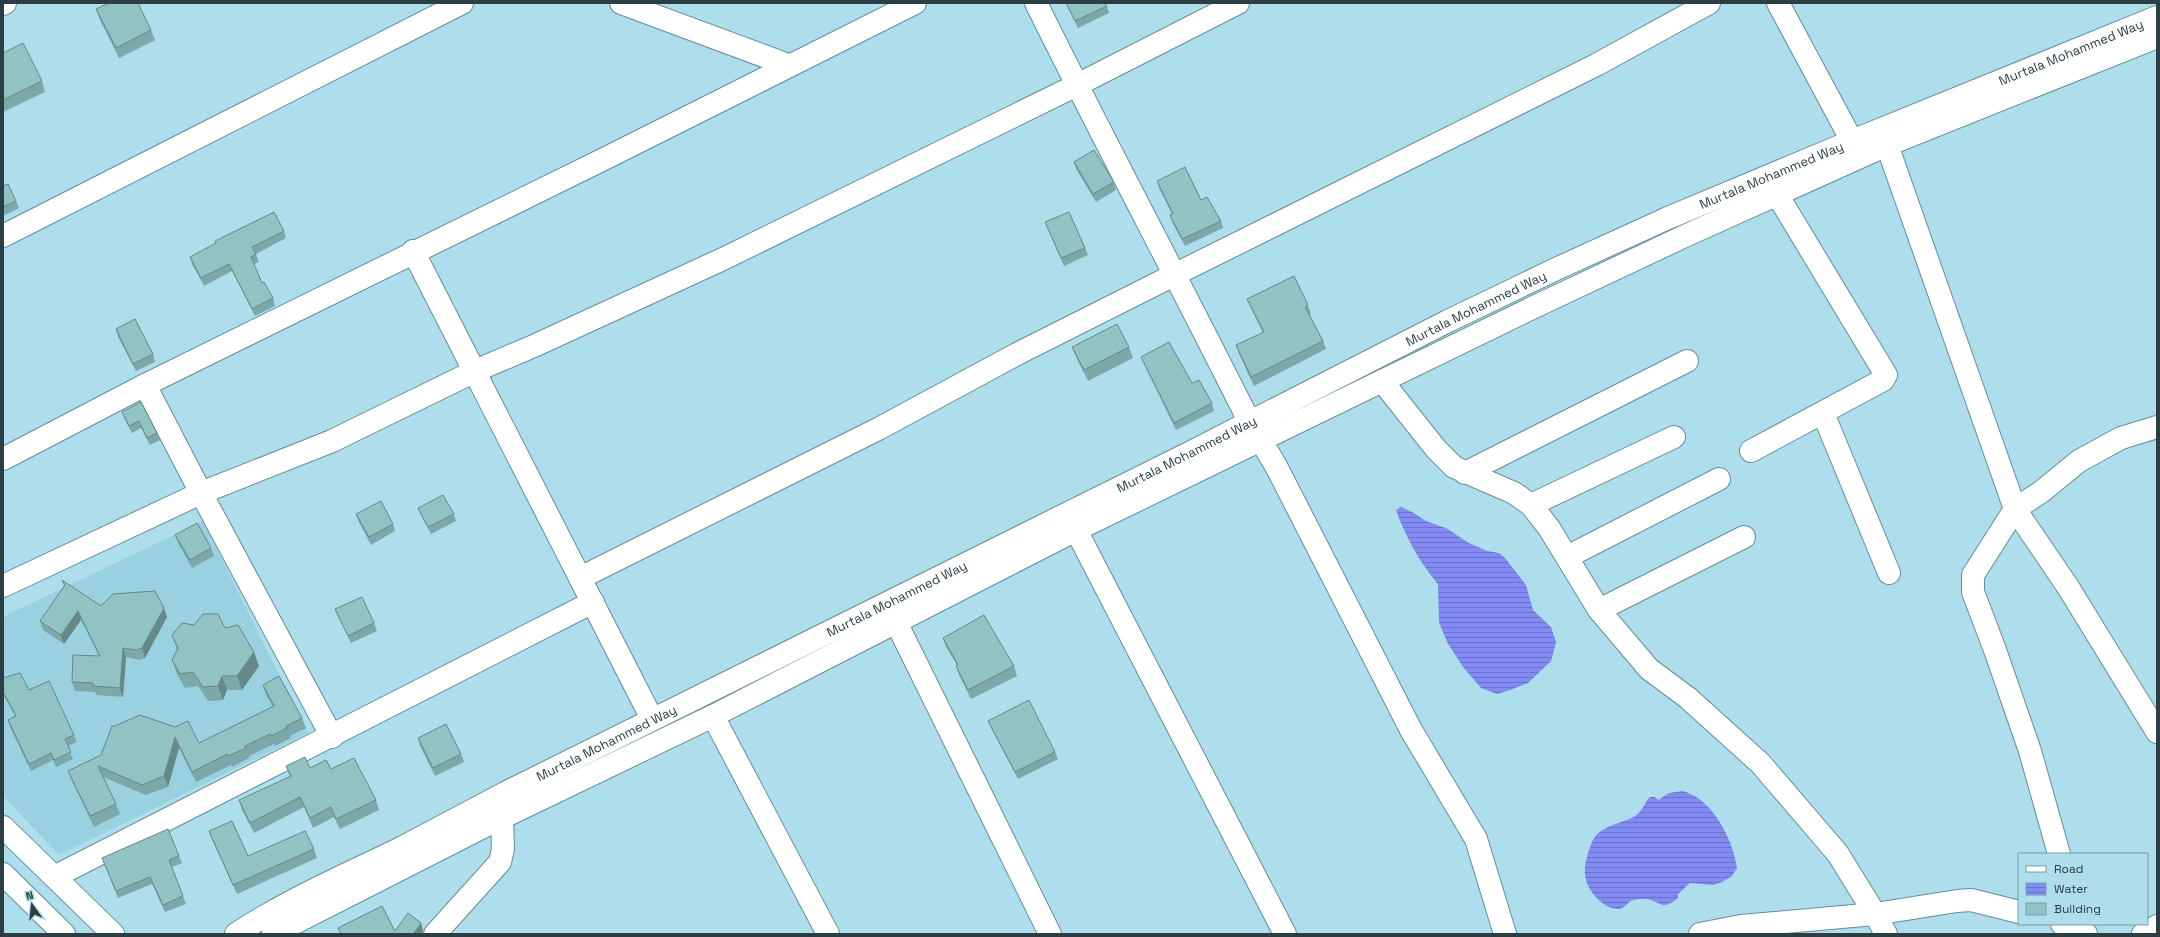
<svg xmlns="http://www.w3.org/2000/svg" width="2160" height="937" viewBox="0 0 2160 937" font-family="'Space Grotesk',sans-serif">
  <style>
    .built { fill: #9ad1e1 }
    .water { fill: url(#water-rules) }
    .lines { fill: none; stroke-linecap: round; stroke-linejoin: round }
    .minor-casing { stroke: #628f9c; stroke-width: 24 }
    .major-casing { stroke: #628f9c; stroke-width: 24 }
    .minor { stroke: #fff; stroke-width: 22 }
    .major { stroke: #fff; stroke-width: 22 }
    .wall { fill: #7da8a9 }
    .shaded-wall { fill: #668889 }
    .building { fill: #91c3c4; stroke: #668889 }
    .labels { text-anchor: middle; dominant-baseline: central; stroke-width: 3.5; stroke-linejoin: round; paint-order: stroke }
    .street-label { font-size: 13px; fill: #2b3e43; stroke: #aeddeb }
  </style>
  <defs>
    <pattern id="water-rules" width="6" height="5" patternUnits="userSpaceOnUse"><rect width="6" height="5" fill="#828af4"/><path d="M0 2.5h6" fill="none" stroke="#6b72c7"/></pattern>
  </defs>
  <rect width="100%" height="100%" fill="#aeddeb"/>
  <polygon class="built" points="203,521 308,733 59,855 3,796 3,617"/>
  <g class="water">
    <path d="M 1401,507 L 1414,513 L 1426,521 L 1448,529 L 1467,542 L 1487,551 L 1499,553 L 1505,558 L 1526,585 L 1533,610 L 1551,627 L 1556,642 L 1551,661 L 1528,683 L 1510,690 L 1497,694 L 1481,688 L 1463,667 L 1447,642 L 1439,622 L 1438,584 C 1420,563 1405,536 1396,510 Z"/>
    <path d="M 1683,791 C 1713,799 1733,840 1737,868 L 1732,876 L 1722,882 L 1713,885 L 1690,883 L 1678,894 L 1678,898 C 1661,913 1659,899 1645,899 C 1642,899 1636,899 1633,900 C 1627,902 1626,908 1618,909 C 1611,909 1604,905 1599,900 C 1580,882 1583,865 1592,842 C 1599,825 1622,824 1635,816 C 1642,812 1645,802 1650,797 L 1655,797 L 1658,800 L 1669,793 Z"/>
  </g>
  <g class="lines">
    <defs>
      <g id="minor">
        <polyline points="621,3 788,65"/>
        <path d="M 1036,3 C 1105,143 1179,281 1249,421"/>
        <polyline points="1778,3 1852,141"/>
        <polyline points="3,4 5,3"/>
        <polyline points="1887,145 2015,509 2068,587 2157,732"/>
        <polyline points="3,236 462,3"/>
        <polyline points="413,251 652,719"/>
        <polyline points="1382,381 1436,449 1454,467 1514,493 1531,505 1549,528 1599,610 1649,669 1688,698 1761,764 1838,854 1875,914 1886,934"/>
        <polyline points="145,385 201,493 332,737"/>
        <polyline points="1823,413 1889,573"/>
        <polyline points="1261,441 1276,466 1411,730 1476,839 1505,934"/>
        <polyline points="1751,451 1883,380 1886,375 1778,196"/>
        <polyline points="3,459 145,385 606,158 915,3"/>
        <polyline points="1465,473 1687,361"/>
        <polyline points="1531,505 1674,437"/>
        <polyline points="1076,530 1285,934"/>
        <polyline points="1567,557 1719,479"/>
        <polyline points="580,578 880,428 1017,354 1176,274 1596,65 1709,3"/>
        <polyline points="3,586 201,493 332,441 475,371 536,345 725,258 1077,85 1238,3"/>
        <polyline points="1599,610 1744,537"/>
        <polyline points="896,622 1050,934"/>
        <polyline points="713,716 828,934"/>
        <polyline points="2059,854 2030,751 1995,650 1973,592 1973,575 2015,509 2041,492 2079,461 2121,438 2157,427"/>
        <polyline points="56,876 593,602"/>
        <polyline points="2062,924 2076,928 2086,934"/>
        <polyline points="435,934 500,862 503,849 502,818"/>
        <polyline points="1700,934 1741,926 1875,914 1957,901 1971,900 2019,912"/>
        <polyline points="2143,934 2157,926"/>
      </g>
      <g id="major">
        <polyline points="3,827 113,934"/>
        <polyline points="3,874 64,934"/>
        <path id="s1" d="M 236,934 C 289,899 346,875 403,847 C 437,829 471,811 505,793 L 1191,452 L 1448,321 L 1556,269 L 1668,218 L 1852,141 L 2157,17"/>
        <polyline points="273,934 487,825 713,716 1076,530 1532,308 1687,235 1887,145 2157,37"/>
      </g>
    </defs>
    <use href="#minor" class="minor-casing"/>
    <use href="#major" class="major-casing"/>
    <use href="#minor" class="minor"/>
    <use href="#major" class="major"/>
  </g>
  <g class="wall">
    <polygon points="1066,3 1107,6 1109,13 1078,28"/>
    <polygon points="96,9 151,30 155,40 119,58 100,20"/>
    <polygon points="3,53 42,81 45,92 3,112"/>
    <polygon points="1074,162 1114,182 1116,190 1096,202 1076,169"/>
    <polygon points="1157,181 1201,200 1221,221 1223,228 1185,246 1172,222 1170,215 1172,214 1159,188"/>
    <polygon points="3,186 16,201 19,208 3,216"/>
    <polygon points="1045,222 1085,248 1088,255 1064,266"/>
    <polygon points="284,231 286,238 256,254 259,262 254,264 262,283 273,298 275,306 255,316 232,271 204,286 192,264 190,257"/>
    <polygon points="1247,299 1308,305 1311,314 1309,315 1323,341 1326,349 1254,386 1239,354 1236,345 1263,333 1251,308"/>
    <polygon points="116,329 153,354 155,362 136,371 118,337"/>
    <polygon points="1072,347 1129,347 1133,358 1088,381 1076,357"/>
    <polygon points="1141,357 1192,383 1212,403 1214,411 1176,430 1144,364"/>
    <polygon points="141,402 157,433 160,440 150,445 141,428 132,433 125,420 122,412"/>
    <polygon points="418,508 454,514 456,521 431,534 421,515"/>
    <polygon points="356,514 393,524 395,531 371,545 359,522"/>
    <polygon points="175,535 211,548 214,556 192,568 178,543"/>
    <polygon points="62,580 101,606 167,617 145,658 139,660 126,657 123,697 96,695 95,692 75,691 72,682 99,656 81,620 64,644 43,630 40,621 64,586"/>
    <polygon points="335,609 374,623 377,631 351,643 338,616"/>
    <polygon points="194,625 225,628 259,666 242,690 227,690 223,700 208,701 198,686 185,688 177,674 172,660 177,650 172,635"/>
    <polygon points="943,638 1014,666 1017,676 971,699 959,675 956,666 957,665 946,647"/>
    <polygon points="3,678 29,690 74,735 77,742 68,746 73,759 56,767 53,760 31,771 10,727 8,720 15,716 3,694"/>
    <polygon points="263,685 302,718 306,728 290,736 291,738 275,746 274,744 249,756 249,758 232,767 231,765 196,782 179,748 168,787 146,795 103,777 116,804 120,814 94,827 72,781 68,771 101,755 112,726 199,743 273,707 266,695"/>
    <polygon points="988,721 1055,752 1058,759 1018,779 991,728"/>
    <polygon points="418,738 461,754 464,762 435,776 420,746"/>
    <polygon points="286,766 331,769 376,800 379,810 340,829 334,817 313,828 304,807 254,833 242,810 239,800 290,777"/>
    <polygon points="209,831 248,856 314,849 317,858 237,894 212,840"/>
    <polygon points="179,856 182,863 172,867 186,904 165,912 152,884 118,898 102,858"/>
  </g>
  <g class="shaded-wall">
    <polygon points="164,608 167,617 145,658 142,648"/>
    <polygon points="78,611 81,620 64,644 61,635"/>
    <polygon points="123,648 126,657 123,697 120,688"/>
    <polygon points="254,652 259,666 242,690 237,676"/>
    <polygon points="222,676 227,690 223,700 218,686"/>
    <polygon points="175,737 179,748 168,787 164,776"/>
    <polygon points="421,923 423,930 423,932 421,934 413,934"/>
  </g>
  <g class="building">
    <polygon points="109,3 138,3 151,30 116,48 96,9"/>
    <polygon points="1066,3 1105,3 1107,6 1075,21"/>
    <polygon points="23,43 42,81 3,100 3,53"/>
    <polygon points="1094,150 1114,182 1093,194 1074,162"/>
    <polygon points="1185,167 1201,200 1207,197 1221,221 1182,239 1170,215 1173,214 1157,181"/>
    <polygon points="8,184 16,201 3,207 3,186"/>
    <polygon points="274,212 284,231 252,247 256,254 251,257 262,283 264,282 273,298 252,309 229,264 201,278 190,257 216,243 215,241"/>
    <polygon points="1069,212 1085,248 1061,258 1045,222"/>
    <polygon points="1294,276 1308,305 1305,307 1323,341 1251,377 1236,345 1264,332 1247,299"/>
    <polygon points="135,319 153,354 133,364 116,329"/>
    <polygon points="1117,324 1129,347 1084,370 1072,347"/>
    <polygon points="1169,342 1192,383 1199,380 1212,403 1174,423 1141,357"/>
    <polygon points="141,402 157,433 147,438 139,421 129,426 122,412"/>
    <polygon points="443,495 454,514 428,527 418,508"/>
    <polygon points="381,501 393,524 369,537 356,514"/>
    <polygon points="197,523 211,548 190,560 175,535"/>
    <polygon points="62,580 101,606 113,594 155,591 164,608 142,648 136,650 123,648 120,688 93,686 93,683 72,682 73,655 100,656 78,611 61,635 40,621 65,585"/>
    <polygon points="362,597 374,623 348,636 335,609"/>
    <polygon points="203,614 218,614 225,628 238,625 254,652 237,676 222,676 218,686 203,687 193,672 180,674 172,660 178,648 172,635 182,623 194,625"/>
    <polygon points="984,615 1014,666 968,690 956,666 958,665 943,638"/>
    <polygon points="20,673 29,690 49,681 74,735 65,739 71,752 54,760 51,753 29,764 8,720 16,716 3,692 3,678"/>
    <polygon points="279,676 302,718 286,726 287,728 271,736 270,734 245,746 246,748 228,756 227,754 192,772 175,737 164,776 142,785 98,766 116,804 90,816 68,771 101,755 112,726 115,726 140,715 175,727 188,721 199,743 274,706 263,685"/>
    <polygon points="1029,700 1055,752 1015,772 988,721"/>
    <polygon points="446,724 461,754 433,768 418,738"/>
    <polygon points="305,757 310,768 326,760 331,769 354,758 376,800 336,819 331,807 310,818 300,797 250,823 239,800 291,776 286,766"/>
    <polygon points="232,821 248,856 305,831 314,849 233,885 209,831"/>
    <polygon points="168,829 179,856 169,860 183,896 163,905 150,877 116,891 102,858"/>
    <polygon points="382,906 395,931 408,913 421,923 420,925 413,934 341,934 338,928"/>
  </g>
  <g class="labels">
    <g class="street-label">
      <text stroke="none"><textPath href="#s1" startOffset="2037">Murtala Mohammed Way</textPath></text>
      <text stroke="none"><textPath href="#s1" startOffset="1713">Murtala Mohammed Way</textPath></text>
      <text stroke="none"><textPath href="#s1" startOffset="1389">Murtala Mohammed Way</textPath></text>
      <text stroke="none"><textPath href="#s1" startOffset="1065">Murtala Mohammed Way</textPath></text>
      <text stroke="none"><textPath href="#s1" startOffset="741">Murtala Mohammed Way</textPath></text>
      <text stroke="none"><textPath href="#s1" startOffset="417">Murtala Mohammed Way</textPath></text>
    </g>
  </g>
  <rect width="2160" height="937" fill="none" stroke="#2b3e43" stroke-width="8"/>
  <rect x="2018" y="853" width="130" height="72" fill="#aeddeb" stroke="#7a9da8"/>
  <rect x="2026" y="866" width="20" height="6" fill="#ffffff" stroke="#7a9da8"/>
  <text x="2054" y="873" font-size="12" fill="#2b3e43">Road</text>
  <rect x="2026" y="883" width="20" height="12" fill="url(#water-rules)" stroke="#7a9da8"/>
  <text x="2054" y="893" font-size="12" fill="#2b3e43">Water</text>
  <rect x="2026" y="903" width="20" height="12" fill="#91c3c4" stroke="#7a9da8"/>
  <text x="2054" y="913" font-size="12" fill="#2b3e43">Building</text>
  <g transform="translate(32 905) rotate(345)" stroke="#aeddeb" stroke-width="3" paint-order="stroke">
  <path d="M0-3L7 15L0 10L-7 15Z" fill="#2b3e43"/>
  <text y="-6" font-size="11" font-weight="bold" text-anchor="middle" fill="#2b3e43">N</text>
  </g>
</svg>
